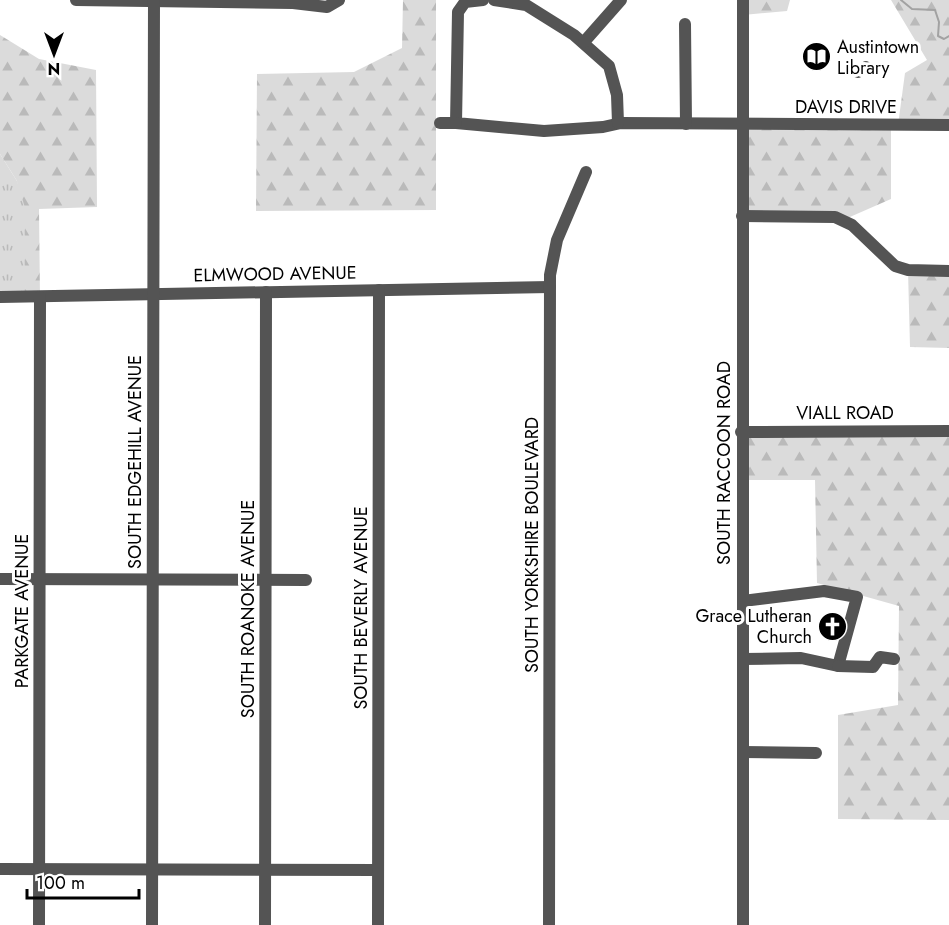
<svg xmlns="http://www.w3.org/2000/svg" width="949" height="925" viewBox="0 0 949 925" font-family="Jost,sans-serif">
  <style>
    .forest { fill: url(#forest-firs) }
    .park { fill: url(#park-tufts) }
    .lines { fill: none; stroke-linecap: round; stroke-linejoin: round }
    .stream { stroke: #a2a2a2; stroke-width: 2 }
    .minor { stroke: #545454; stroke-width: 12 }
    .labels { text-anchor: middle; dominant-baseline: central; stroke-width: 6; stroke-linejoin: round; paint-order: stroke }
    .poi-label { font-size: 18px; fill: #000; stroke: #fff; text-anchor: start }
    .street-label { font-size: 18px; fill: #000; stroke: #fff }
  </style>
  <defs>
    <pattern id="forest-firs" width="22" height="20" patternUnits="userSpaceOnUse" patternTransform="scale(1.5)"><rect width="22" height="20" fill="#dbdbdb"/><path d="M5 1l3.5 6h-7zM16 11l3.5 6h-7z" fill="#bababa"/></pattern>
    <pattern id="park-tufts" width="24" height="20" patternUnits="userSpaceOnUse" patternTransform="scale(1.5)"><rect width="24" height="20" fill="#dbdbdb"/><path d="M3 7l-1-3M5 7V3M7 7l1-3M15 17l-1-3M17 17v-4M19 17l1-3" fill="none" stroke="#bababa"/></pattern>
  </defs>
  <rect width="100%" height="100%" fill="#fff"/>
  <g class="forest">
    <polygon points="403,0 436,0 436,210 256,211 257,74 354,72 402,48"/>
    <polygon points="743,0 790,0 787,11 743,15"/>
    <polygon points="891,0 949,0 949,125 898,125 905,73 927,60"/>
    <polygon points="0,35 39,59 96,70 97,207 39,209 40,297 26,297 17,181 0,154"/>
    <polygon points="742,125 891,125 891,199 843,220 742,216"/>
    <polygon points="908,270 949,271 949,348 910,347"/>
    <polygon points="949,431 949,820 838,819 838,715 898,705 899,606 817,583 815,480 742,480 741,432"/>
  </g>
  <polygon class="park" points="0,154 17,181 25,208 26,297 0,297"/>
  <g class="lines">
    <polyline class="stream" points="901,0 912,9 935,10 939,22 938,36 944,39 949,36"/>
    <g class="minor">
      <polyline points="76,0 293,3 327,7 339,0"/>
      <polyline points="483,0 465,2 458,12 456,123 544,131 603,127 621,123 949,125"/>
      <polyline points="494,0 526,5 574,35 609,66 617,95 618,123"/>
      <polyline points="685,24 686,124"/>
      <polyline points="584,42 621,0"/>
      <polyline points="858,72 866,67"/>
      <polyline points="440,123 456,123"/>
      <polyline points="742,216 835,217 852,225 895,266 908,270 949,271"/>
      <polyline points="0,297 550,287"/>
      <polyline points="741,432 949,431"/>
      <polyline points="0,579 306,580"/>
      <polyline points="743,659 801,658 838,666 857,597 824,591 743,601"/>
      <polyline points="838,666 873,667 880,657 894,659"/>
      <polyline points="743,752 816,753"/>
      <polyline points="0,869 378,870"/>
      <polyline points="39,925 40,297"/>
      <polyline points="152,925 154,0"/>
      <polyline points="265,925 266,292"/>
      <polyline points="378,925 379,290"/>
      <polyline points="549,925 550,275 557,240 586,172"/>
      <polyline points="743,925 743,0"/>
    </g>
  </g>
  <defs>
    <symbol id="library-disc" viewBox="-11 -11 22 22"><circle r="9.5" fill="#000" stroke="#fff"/><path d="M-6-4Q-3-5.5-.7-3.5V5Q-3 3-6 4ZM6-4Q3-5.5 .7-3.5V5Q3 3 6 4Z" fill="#fff"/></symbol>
    <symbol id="church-disc" viewBox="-11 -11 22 22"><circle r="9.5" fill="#000" stroke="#fff"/><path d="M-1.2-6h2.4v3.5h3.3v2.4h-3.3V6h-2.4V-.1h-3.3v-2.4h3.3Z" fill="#fff"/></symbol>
  </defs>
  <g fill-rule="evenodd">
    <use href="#library-disc" x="800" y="40" width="33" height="33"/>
    <use href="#church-disc" x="816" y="610" width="33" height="33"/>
  </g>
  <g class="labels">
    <g class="poi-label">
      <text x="837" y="47">Austintown<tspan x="837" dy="21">Library</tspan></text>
      <text x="812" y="616" text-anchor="end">Grace Lutheran<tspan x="812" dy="21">Church</tspan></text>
    </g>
    <g class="street-label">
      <text x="846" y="107">DAVIS DRIVE</text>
      <text transform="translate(275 274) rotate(-1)">ELMWOOD AVENUE</text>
      <text x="845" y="413">VIALL ROAD</text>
      <text transform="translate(135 462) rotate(-90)">SOUTH EDGEHILL AVENUE</text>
      <text transform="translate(724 463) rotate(-90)">SOUTH RACCOON ROAD</text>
      <text transform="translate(532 545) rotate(-90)">SOUTH YORKSHIRE BOULEVARD</text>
      <text transform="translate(361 608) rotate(-90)">SOUTH BEVERLY AVENUE</text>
      <text transform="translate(248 609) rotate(-90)">SOUTH ROANOKE AVENUE</text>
      <text transform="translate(22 611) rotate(-90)">PARKGATE AVENUE</text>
    </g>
  </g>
  <g transform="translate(54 54) rotate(180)" stroke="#ffffff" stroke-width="4.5" paint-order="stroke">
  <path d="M0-4.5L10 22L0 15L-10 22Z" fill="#000000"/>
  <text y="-9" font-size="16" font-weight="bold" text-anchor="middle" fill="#000000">N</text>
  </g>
  <path d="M27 889v9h112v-9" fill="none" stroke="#000000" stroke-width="3"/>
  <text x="36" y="889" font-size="18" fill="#000000" stroke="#ffffff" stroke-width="4.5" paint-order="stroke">100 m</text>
</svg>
